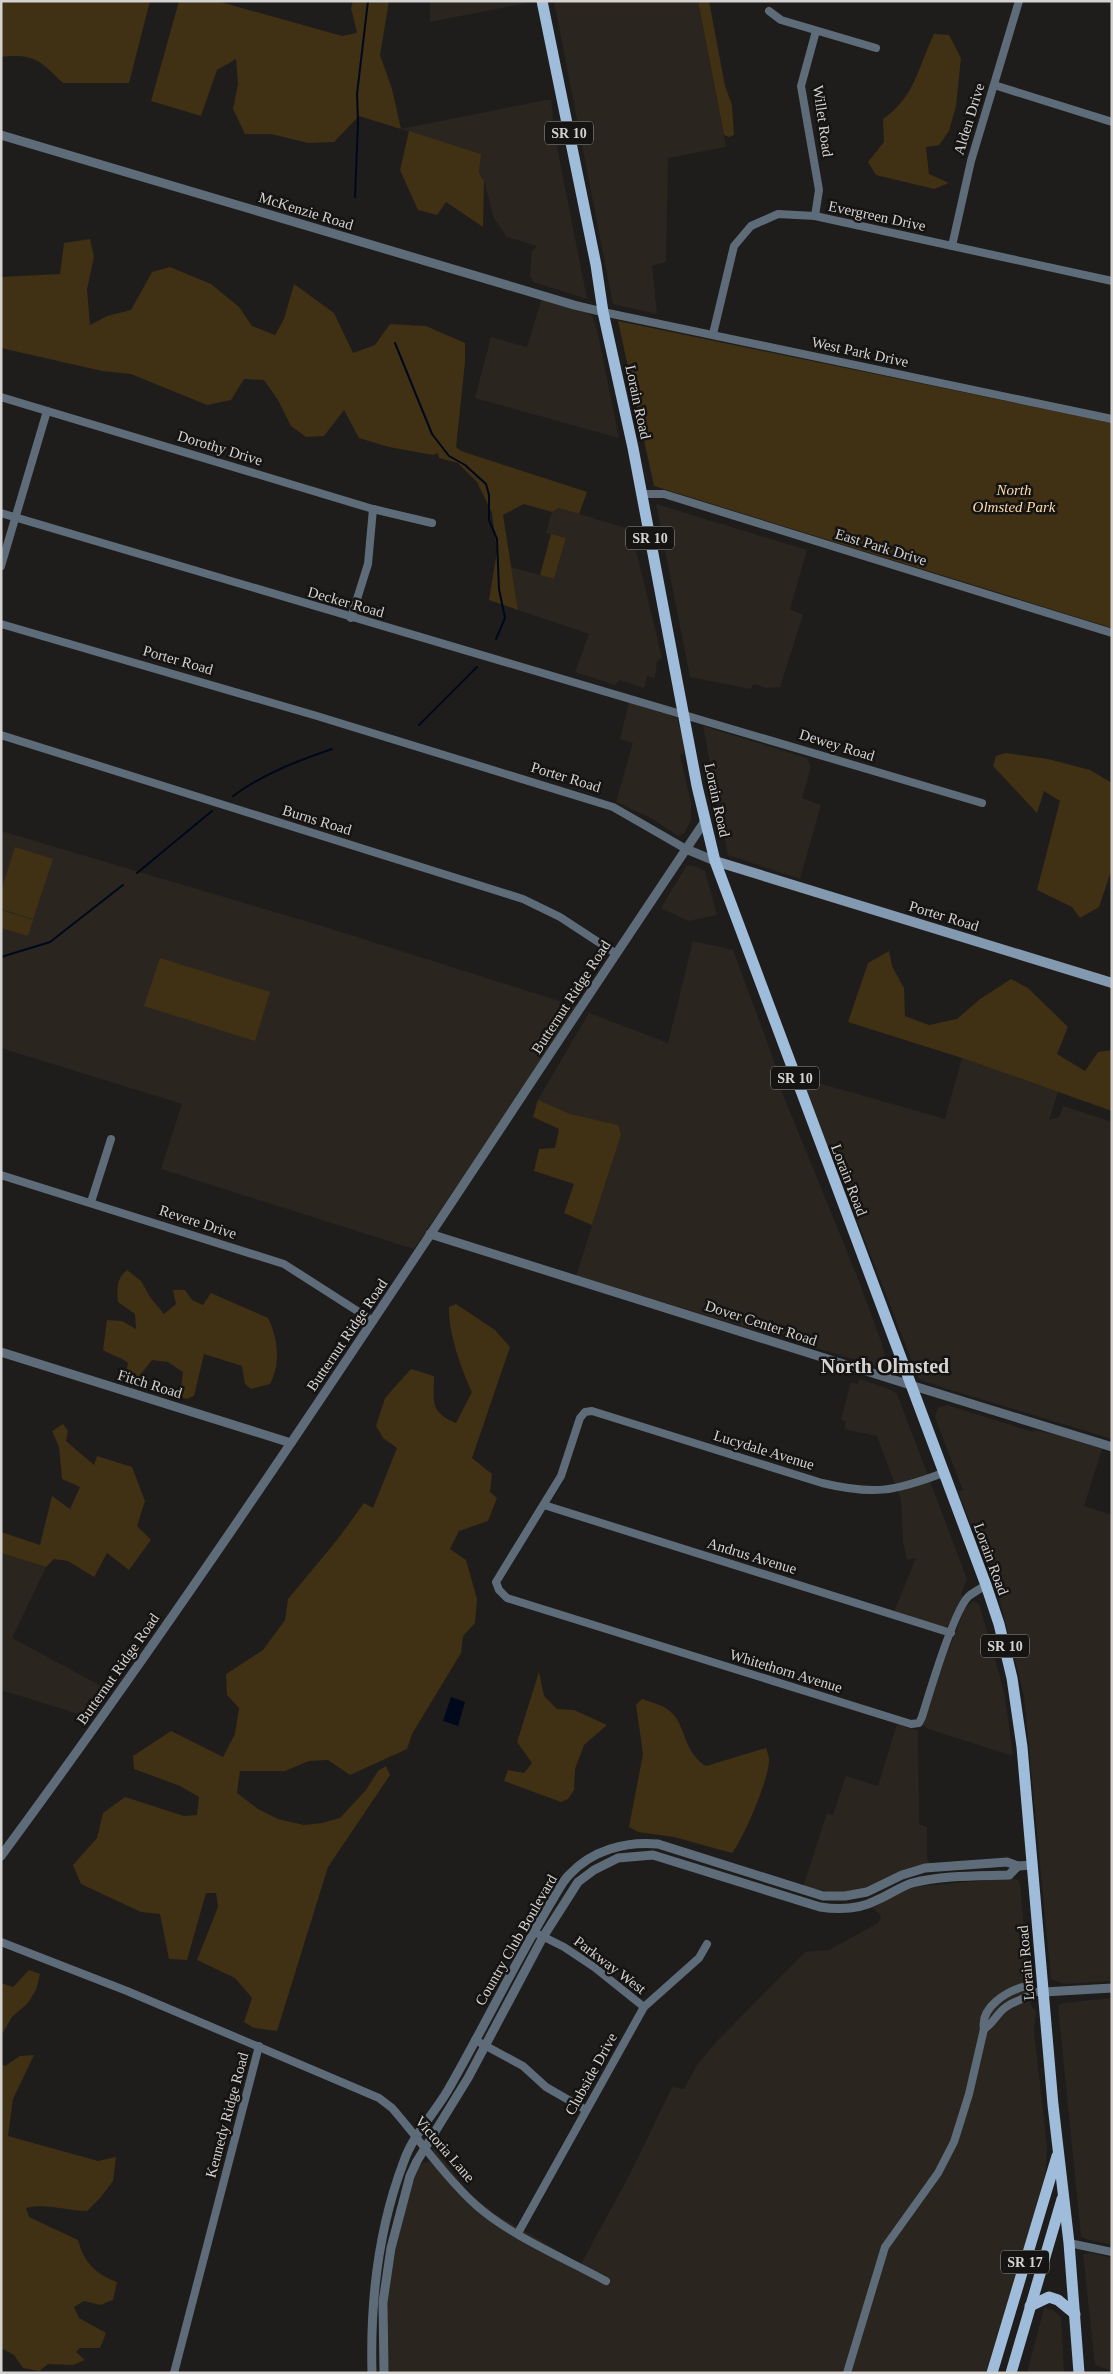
<svg xmlns="http://www.w3.org/2000/svg" width="1113" height="2374" viewBox="0 0 1113 2374" font-family="Georgia,serif">
  <style>
    .built { fill: #2a261f }
    .green { fill: #403014 }
    .water { fill: #00081c }
    .lines { fill: none; stroke-linecap: round; stroke-linejoin: round }
    .stream { stroke: #00081c; stroke-width: 2 }
    .minor { stroke: #5e6c7a; stroke-width: 8 }
    .tertiary { stroke: #5e6c7a; stroke-width: 9 }
    .secondary { stroke: #8399b0; stroke-width: 10 }
    .primary { stroke: #9fbcda; stroke-width: 11 }
    .labels { text-anchor: middle; dominant-baseline: central; stroke-width: 5; stroke-linejoin: round; paint-order: stroke }
    .shield { fill: #151412; stroke: #9b9a98; stroke-width: 1 }
    .shield-label { font-size: 14px; font-weight: bold; fill: #d4d3d2 }
    .street-label { font-size: 15px; fill: #d4d3d2; stroke: #151412 }
    .park-label { font-size: 15px; font-style: italic; fill: #fcddaa; stroke: #151412 }
    .district-label { font-size: 20px; font-weight: bold; fill: #d4d3d2; stroke: #151412 }
  </style>
  <rect width="100%" height="100%" fill="#1e1d1b"/>
  <g class="built">
    <polygon points="430,1 526,1 527,3 430,22"/>
    <polygon points="554,1 698,1 726,147 668,158 666,262 652,266 657,314 613,304"/>
    <polygon points="546,100 551,100 555,137 587,299 533,282 530,276 531,263 532,252 537,246 507,237 494,218 484,181 479,173 480,154 401,129"/>
    <polygon points="542,298 581,310 592,316 597,329 619,438 475,398 491,337 527,347"/>
    <polygon points="656,504 807,550 790,609 803,615 780,687 766,688 754,684 750,689 690,677"/>
    <polygon points="559,508 626,528 633,538 662,658 657,661 655,678 647,676 644,688 619,680 615,685 575,672 589,634 518,610 511,567 554,579 566,538 546,533 552,512"/>
    <polygon points="629,702 677,718 683,737 684,754 680,755 691,803 691,820 684,833 678,836 651,818 616,802 633,743 620,739"/>
    <polygon points="703,726 807,758 811,767 802,798 821,805 800,879 728,855"/>
    <polygon points="1,831 322,926 578,1007 414,1249 161,1169 182,1104 1,1048"/>
    <polygon points="687,865 695,866 705,871 717,915 688,921 661,908"/>
    <polygon points="693,941 733,950 777,1069 775,1075 857,1276 882,1344 885,1356 876,1366 576,1276 621,1135 535,1105 589,1013 668,1043"/>
    <polygon points="962,1058 1058,1092 1049,1120 1059,1117 1063,1106 1112,1122 1112,1439 951,1390 922,1381 918,1377 850,1202 847,1202 801,1078 945,1119"/>
    <polygon points="860,1379 891,1390 897,1394 967,1579 961,1594 963,1597 953,1619 946,1627 934,1625 894,1612 916,1558 907,1560 903,1541 901,1500 877,1436 844,1429 846,1422 841,1420 851,1382 858,1384"/>
    <polygon points="947,1405 1033,1432 1034,1430 1058,1435 1102,1449 1084,1506 1112,1515 1112,1981 1064,1984 1051,1979 1024,1696 1000,1601 958,1491 963,1491 935,1417 938,1408"/>
    <polygon points="1,1553 46,1567 12,1638 103,1687 85,1716 1,1690"/>
    <polygon points="973,1601 979,1604 999,1673 1005,1697 1013,1756 928,1729 923,1725 935,1685 965,1608"/>
    <polygon points="897,1724 918,1731 919,1824 927,1827 927,1858 930,1864 908,1868 865,1889 836,1893 803,1887 827,1813 833,1815 846,1776 878,1786"/>
    <polygon points="1011,1878 1018,1880 1020,1884 1031,2005 1036,2012 1034,2032 1047,2145 1046,2165 1044,2188 1015,2276 989,2373 387,2373 388,2296 399,2230 417,2168 423,2163 429,2162 434,2148 468,2192 495,2214 581,2264 631,2172 672,2087 684,2089 697,2065 720,2038 805,1952 829,1950 878,1923 881,1918 880,1914 871,1907 914,1887"/>
    <polygon points="1112,1998 1112,2245 1086,2239 1081,2236 1058,2006 1062,2003"/>
    <polygon points="1091,2253 1112,2258 1112,2371 1095,2365 1083,2254"/>
    <polygon points="1044,2308 1053,2310 1061,2317 1064,2373 1027,2373"/>
  </g>
  <g class="green">
    <path d="M 1,1 L 150,1 L 129,83 L 63,83 C 40,61 35,53 1,57 Z"/>
    <polygon points="179,1 217,1 342,36 357,33 351,8 353,1 389,1 380,55 392,89 401,129 359,116 334,142 308,143 271,134 245,134 233,109 238,84 236,59 217,70 201,116 151,101"/>
    <polygon points="698,1 709,1 725,86 732,105 734,135 729,137 724,135"/>
    <path d="M 934,34 L 949,35 L 961,58 L 956,106 L 949,131 L 939,145 L 926,147 L 929,174 L 949,183 L 934,189 L 876,175 L 868,162 L 884,142 L 883,119 C 915,97 918,67 934,34 Z"/>
    <polygon points="409,131 481,154 479,173 484,181 483,227 446,202 437,215 418,210 400,170"/>
    <polygon points="90,239 94,257 87,289 90,325 107,316 131,310 152,272 170,267 211,284 239,307 252,326 275,335 284,319 294,284 334,313 353,353 375,345 390,324 426,326 465,343 465,362 456,447 461,451 587,492 579,514 559,508 552,512 524,504 503,515 518,610 489,600 497,551 492,513 477,482 458,463 439,458 438,453 433,455 389,447 359,438 344,410 324,436 306,437 291,426 278,400 264,380 244,379 231,400 207,405 131,374 102,371 1,348 1,277 60,274 64,243"/>
    <polygon points="618,321 1112,423 1112,628 654,486"/>
    <polygon points="551,534 566,538 554,579 540,575"/>
    <polygon points="1006,753 1048,759 1090,770 1112,783 1112,868 1099,907 1080,918 1072,907 1037,890 1060,801 1044,791 1037,813 993,766 996,756"/>
    <polygon points="15,847 53,859 33,919 1,909 1,891"/>
    <polygon points="1,910 33,920 28,936 1,928"/>
    <polygon points="889,951 892,966 904,988 905,1016 929,1025 957,1019 980,999 1011,979 1028,988 1068,1027 1057,1054 1085,1071 1098,1052 1112,1050 1112,1111 962,1058 848,1022 868,963"/>
    <polygon points="160,958 270,992 255,1041 144,1006"/>
    <polygon points="538,1100 570,1114 618,1125 621,1135 592,1225 564,1213 574,1184 534,1171 539,1149 555,1148 559,1129 533,1117"/>
    <path d="M 127,1270 L 141,1281 L 150,1297 L 164,1314 L 176,1304 L 173,1290 L 185,1290 L 192,1300 L 203,1305 L 211,1293 L 268,1318 C 278,1338 281,1364 270,1384 L 251,1389 L 245,1384 L 242,1366 L 204,1354 L 194,1396 L 186,1399 L 180,1396 L 183,1372 L 168,1362 L 152,1360 L 133,1384 L 125,1376 L 128,1363 C 120,1356 112,1356 103,1350 L 107,1320 L 122,1321 L 136,1329 L 135,1314 L 118,1302 C 117,1289 116,1279 127,1270 Z"/>
    <path d="M 456,1304 L 495,1330 L 510,1347 L 472,1458 L 492,1474 L 490,1492 L 497,1498 L 488,1521 L 459,1531 L 450,1549 L 466,1560 L 477,1599 L 475,1623 L 463,1636 L 461,1653 L 412,1734 L 407,1749 L 350,1775 L 328,1760 L 309,1761 L 285,1771 L 240,1771 L 237,1793 L 258,1809 L 278,1819 L 304,1825 L 322,1823 L 340,1818 L 366,1790 L 378,1771 L 386,1766 L 390,1775 L 328,1867 L 277,2031 L 254,2028 L 244,2022 L 252,1998 L 235,1978 L 197,1960 L 218,1907 L 216,1893 L 206,1893 L 187,1960 L 169,1959 L 160,1914 L 141,1912 L 81,1884 L 73,1865 L 97,1838 L 103,1813 L 125,1797 L 184,1816 L 197,1815 L 199,1797 L 180,1786 L 134,1769 L 133,1756 L 171,1731 L 223,1757 L 235,1734 L 239,1708 L 227,1695 L 226,1674 L 263,1650 L 285,1620 L 288,1599 L 337,1540 L 364,1503 L 373,1508 L 397,1448 L 383,1438 L 376,1426 L 385,1398 L 411,1369 L 434,1376 C 434,1401 429,1412 456,1423 L 472,1392 C 461,1369 448,1332 449,1307 Z"/>
    <polygon points="63,1424 68,1431 66,1441 94,1465 97,1456 132,1467 145,1501 137,1526 151,1540 129,1570 107,1553 94,1577 68,1561 54,1559 46,1567 1,1553 1,1532 40,1545 52,1496 70,1509 80,1487 62,1479 59,1447 52,1431"/>
    <polygon points="539,1672 544,1696 557,1709 574,1710 607,1725 584,1745 575,1769 574,1790 568,1799 561,1802 504,1781 508,1770 524,1773 532,1763 517,1742"/>
    <path d="M 642,1699 C 653,1703 665,1705 673,1714 C 686,1728 684,1753 706,1766 L 766,1748 C 767,1751 769,1756 769,1759 C 770,1777 743,1840 732,1853 L 674,1837 L 638,1832 L 629,1827 L 643,1754 L 636,1705 Z"/>
    <polygon points="29,1970 40,1974 36,1990 28,2003 12,2017 1,2036 1,1983 13,1987"/>
    <path d="M 34,2055 L 13,2099 L 8,2136 L 98,2161 L 116,2157 L 113,2181 L 100,2198 L 87,2211 C 66,2211 46,2203 26,2208 L 29,2217 L 78,2240 C 83,2261 96,2275 117,2282 L 113,2300 L 100,2305 L 84,2301 L 74,2307 L 79,2318 L 106,2333 L 100,2348 L 80,2348 L 76,2352 L 85,2360 L 73,2365 L 48,2364 L 39,2371 L 23,2368 L 14,2355 L 1,2348 L 1,2064 L 5,2066 L 20,2056 Z"/>
  </g>
  <polygon class="water" points="451,1697 465,1702 458,1726 443,1721"/>
  <g class="lines">
    <g class="stream">
      <polyline points="355,197 358,122 357,94 368,1"/>
      <polyline points="395,343 432,434 449,456 465,465 486,484 489,495 489,520 497,539 499,589 505,618 496,639"/>
      <polyline points="419,725 477,667"/>
      <path d="M 233,796 C 263,774 297,761 332,749"/>
      <polyline points="137,873 212,811"/>
      <polyline points="1,957 50,942 123,885"/>
    </g>
    <g class="minor">
      <polyline points="769,11 781,20 876,48"/>
      <polyline points="994,85 1112,122"/>
      <polyline points="815,216 819,190 801,86 816,31"/>
      <polyline points="952,246 971,161 1019,1"/>
      <polyline points="603,312 1112,419"/>
      <polyline points="713,334 734,246 751,226 778,214 815,216 1112,281"/>
      <polyline points="1,397 373,509 432,523"/>
      <polyline points="642,494 664,494 1112,633"/>
      <polyline points="1,513 982,803"/>
      <polyline points="1,566 47,411"/>
      <polyline points="351,618 368,564 373,509"/>
      <polyline points="1,624 317,716 613,807 686,849"/>
      <polyline points="1,735 523,899 560,917 615,953"/>
      <polyline points="1,1175 284,1264 373,1321"/>
      <polyline points="91,1202 111,1139"/>
      <path d="M 943,1473 C 893,1492 873,1495 822,1483 L 592,1411 L 585,1412 L 580,1418 L 561,1476 L 496,1582 L 499,1590 L 507,1598 L 911,1724 L 919,1723 L 922,1717 C 929,1694 954,1609 969,1596 C 974,1592 980,1589 986,1585"/>
      <polyline points="544,1505 951,1633"/>
      <polyline points="534,1932 564,1947 594,1967 644,2007"/>
      <path d="M 1,1942 L 127,1991 L 379,2098 L 392,2108 C 420,2140 445,2177 477,2206 C 511,2236 566,2259 606,2281"/>
      <path d="M 984,2029 C 993,2024 997,2013 1006,2007 C 1015,2000 1025,2000 1033,1992"/>
      <polyline points="475,2040 523,2066 546,2087 586,2110"/>
      <polyline points="518,2233 644,2007 699,1958 707,1944"/>
      <polyline points="1069,2243 1112,2252"/>
      <polyline points="174,2373 259,2046"/>
      <path d="M 847,2373 L 885,2247 L 938,2173 L 954,2142 L 969,2094 L 984,2029 C 980,2007 1007,1991 1026,1986 L 1033,1992 L 1044,1992"/>
    </g>
    <g class="tertiary">
      <polyline points="1,135 574,305 603,312"/>
      <polyline points="686,849 715,861"/>
      <path d="M 430,1234 C 657,1305 884,1378 1112,1447"/>
      <polyline points="1,1352 291,1443"/>
      <path d="M 1,1856 C 249,1520 472,1167 705,821"/>
      <polyline points="1044,1992 1112,1988"/>
      <path d="M 372,2373 C 370,2300 378,2229 404,2161 C 413,2135 434,2114 448,2090 C 483,2029 514,1965 550,1904 C 556,1895 561,1883 569,1875 C 592,1850 626,1841 658,1844 L 823,1896 L 845,1896 L 867,1892 L 902,1875 L 925,1868 L 1007,1862 L 1018,1866 L 1033,1865"/>
      <path d="M 384,2373 L 383,2302 L 391,2248 L 410,2176 L 417,2161 L 468,2078 L 543,1937 L 578,1882 L 594,1870 L 618,1858 L 653,1855 L 820,1907 C 839,1910 860,1909 877,1900 C 889,1895 900,1887 912,1883 C 943,1875 977,1876 1009,1875 L 1018,1866"/>
    </g>
    <polyline class="secondary" points="715,861 1112,983"/>
    <g class="primary">
      <polyline points="542,1 596,265 603,312 633,448 697,786 715,861 986,1585 999,1624 1012,1678 1022,1747 1053,2105 1069,2243 1079,2373"/>
      <polyline points="1030,2306 1049,2297 1058,2300 1075,2314"/>
      <polyline points="992,2373 1057,2156"/>
      <polyline points="1011,2373 1062,2199"/>
    </g>
  </g>
  <g class="labels">
    <g class="shield">
      <rect x="545" y="121.5" width="48" height="23" rx="4"/>
      <rect x="626" y="526.5" width="48" height="23" rx="4"/>
      <rect x="771" y="1066.5" width="48" height="23" rx="4"/>
      <rect x="981" y="1634.5" width="48" height="23" rx="4"/>
      <rect x="1001" y="2250.5" width="48" height="23" rx="4"/>
    </g>
    <g class="shield-label">
      <text x="569" y="133">SR 10</text>
      <text x="650" y="538">SR 10</text>
      <text x="795" y="1078">SR 10</text>
      <text x="1005" y="1646">SR 10</text>
      <text x="1025" y="2262">SR 17</text>
    </g>
    <g class="street-label">
      <text transform="translate(969 119) rotate(-73)">Alden Drive</text>
      <text transform="translate(823 121) rotate(82)">Willet Road</text>
      <text transform="translate(306 211) rotate(17)">McKenzie Road</text>
      <text transform="translate(877 216) rotate(12)">Evergreen Drive</text>
      <text transform="translate(860 352) rotate(12)">West Park Drive</text>
      <text transform="translate(638 402) rotate(78)">Lorain Road</text>
      <text transform="translate(220 448) rotate(17)">Dorothy Drive</text>
      <text transform="translate(881 547) rotate(17)">East Park Drive</text>
      <text transform="translate(346 602) rotate(16)">Decker Road</text>
      <text transform="translate(178 660) rotate(16)">Porter Road</text>
      <text transform="translate(837 745) rotate(17)">Dewey Road</text>
      <text transform="translate(566 777) rotate(17)">Porter Road</text>
      <text transform="translate(717 800) rotate(78)">Lorain Road</text>
      <text transform="translate(317 820) rotate(17)">Burns Road</text>
      <text transform="translate(944 916) rotate(17)">Porter Road</text>
      <text transform="translate(571 997) rotate(-57)">Butternut Ridge Road</text>
      <text transform="translate(849 1180) rotate(69)">Lorain Road</text>
      <text transform="translate(198 1222) rotate(18)">Revere Drive</text>
      <text transform="translate(761 1323) rotate(18)">Dover Center Road</text>
      <text transform="translate(347 1335) rotate(-56)">Butternut Ridge Road</text>
      <text transform="translate(150 1384) rotate(17)">Fitch Road</text>
      <text transform="translate(764 1450) rotate(17)">Lucydale Avenue</text>
      <text transform="translate(752 1556) rotate(17)">Andrus Avenue</text>
      <text transform="translate(991 1559) rotate(70)">Lorain Road</text>
      <text transform="translate(118 1669) rotate(-55)">Butternut Ridge Road</text>
      <text transform="translate(786 1671) rotate(17)">Whitethorn Avenue</text>
      <text transform="translate(516 1940) rotate(-60)">Country Club Boulevard</text>
      <text transform="translate(1026 1963) rotate(-95)">Lorain Road</text>
      <text transform="translate(610 1965) rotate(37)">Parkway West</text>
      <text transform="translate(591 2074) rotate(-61)">Clubside Drive</text>
      <text transform="translate(227 2115) rotate(-75)">Kennedy Ridge Road</text>
      <text transform="translate(445 2149) rotate(49)">Victoria Lane</text>
    </g>
    <g class="park-label">
      <text x="1014" y="490">North<tspan x="1014" dy="17">Olmsted Park</tspan></text>
    </g>
    <g class="district-label">
      <text x="885" y="1366">North Olmsted</text>
    </g>
  </g>
  <rect width="1113" height="2374" fill="none" stroke="#d4d3d2" stroke-width="5"/>
</svg>
